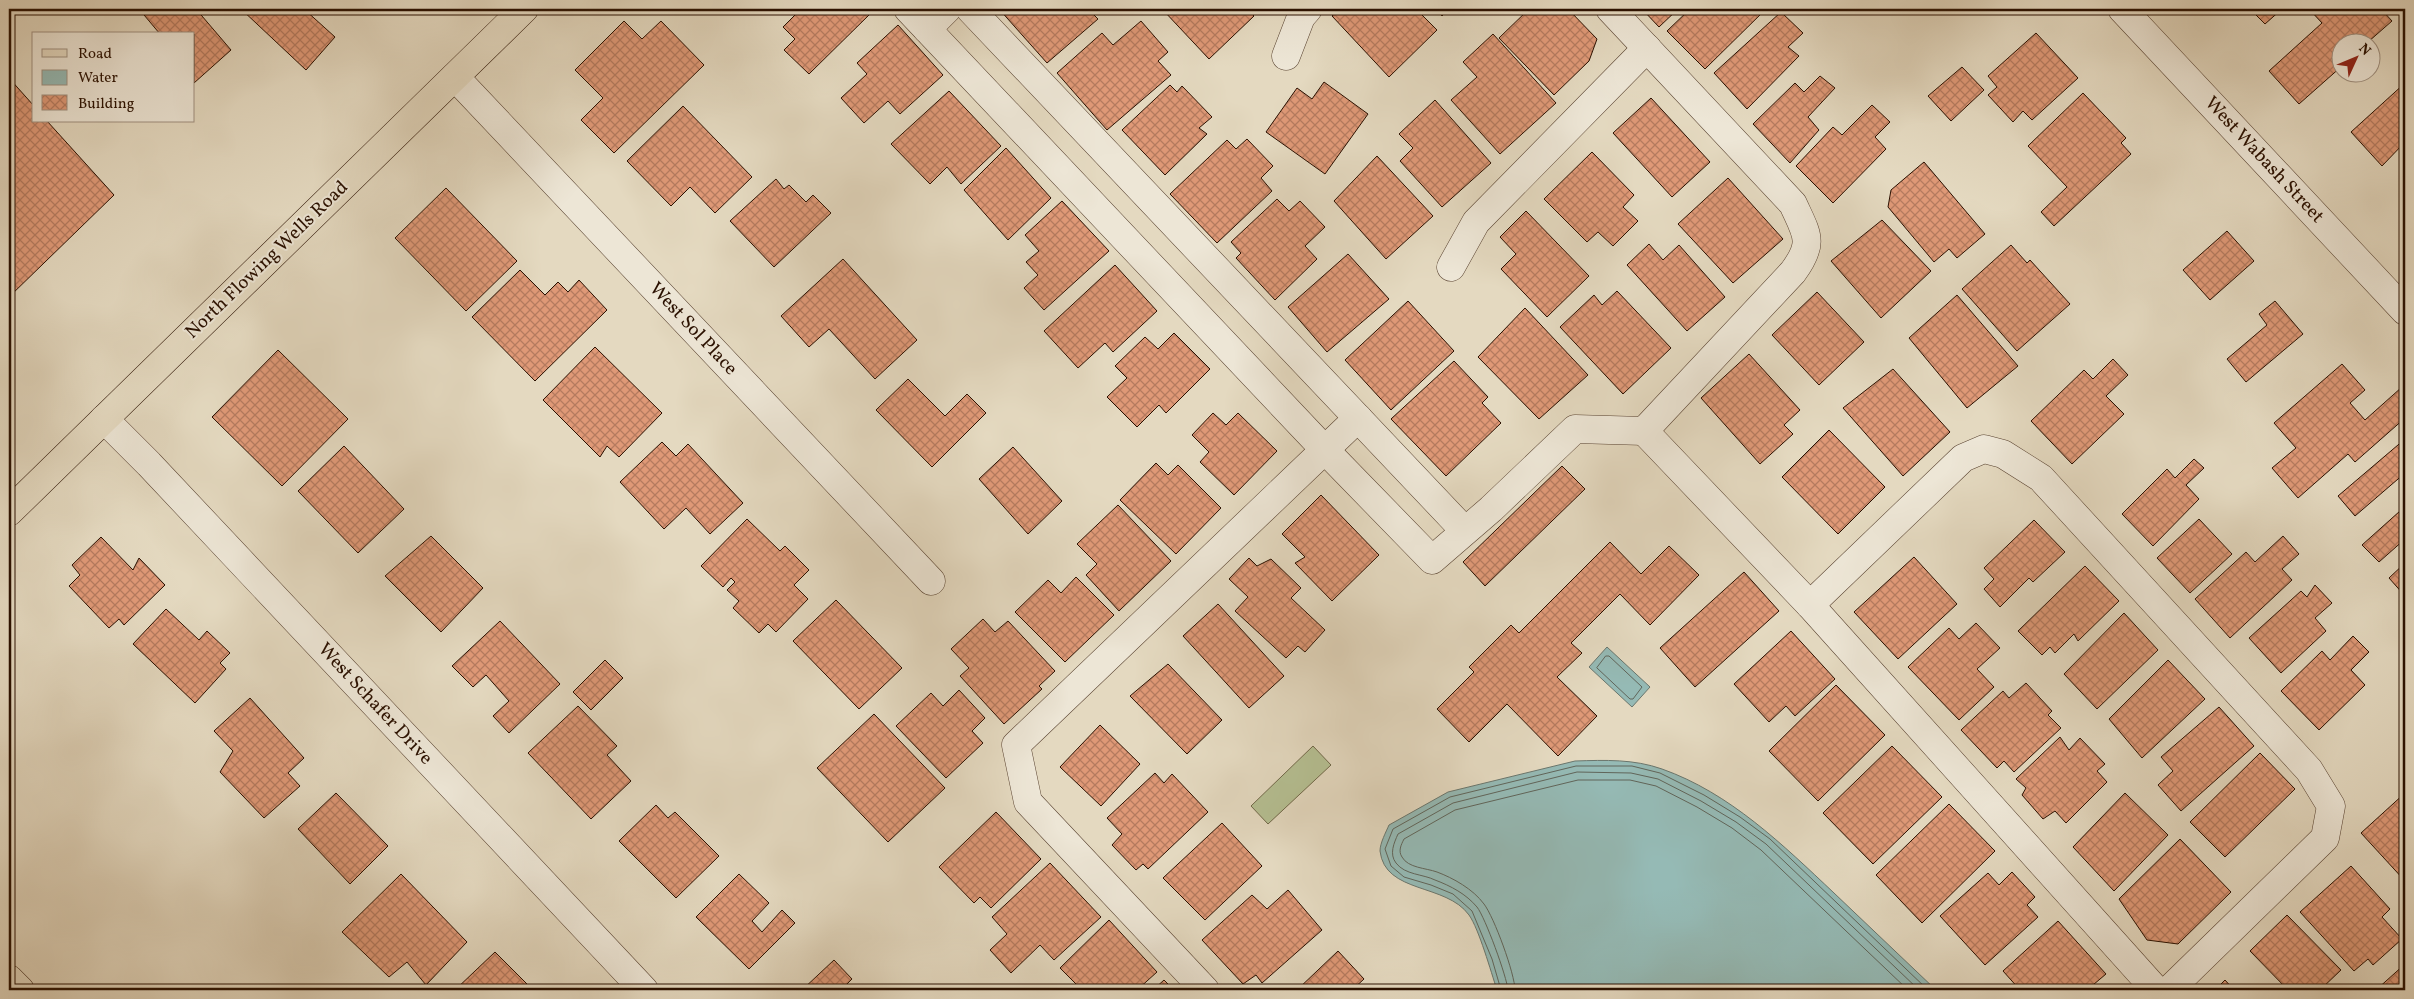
<svg xmlns="http://www.w3.org/2000/svg" width="2414" height="999" viewBox="0 0 2414 999" font-family="Vollkorn,serif">
  <style>
    .grass { fill: #b5bf92; stroke: #706849 }
    .water { fill: #95bab5; stroke: #6a766d }
    .lines { fill: none; stroke-linecap: round; stroke-linejoin: round }
    .shore { stroke: #60655a; stroke-width: 1 }
    .building { fill: url(#building-cross-hatch); stroke: #2a1000 }
    .minor-casing { stroke: #584230; stroke-width: 29 }
    .major-casing { stroke: #2a1000; stroke-width: 29 }
    .minor { stroke: #ede6d6; stroke-width: 28 }
    .major { stroke: #e4d9c0; stroke-width: 28 }
    .labels { text-anchor: middle; dominant-baseline: central; stroke-width: 4; stroke-linejoin: round; paint-order: stroke }
    .street-label { font-size: 19px; fill: #2a1000; stroke: #ede6d6 }
  </style>
  <defs>
    <pattern id="building-cross-hatch" width="8" height="8" patternUnits="userSpaceOnUse" patternTransform="scale(1.25)"><rect width="8" height="8" fill="#df9977"/><path d="M0 0l8 8M0 8l8-8" fill="none" stroke="#b57b5f"/></pattern>
  </defs>
  <rect width="100%" height="100%" fill="#e4d9c0"/>
  <filter id="stains"><feTurbulence type="fractalNoise" baseFrequency=".004" numOctaves="4"/><feColorMatrix values="0 0 0 0 .2 0 0 0 0 .09 0 0 0 0 .02 0 0 0 .5 -.17"/></filter>
  <radialGradient id="worn" r=".72"><stop offset=".6" stop-color="#630" stop-opacity="0"/><stop offset="1" stop-color="#630" stop-opacity=".3"/></radialGradient>
  <polygon class="grass" points="1313,746 1331,765 1268,824 1251,806"/>
  <g class="water">
    <polygon points="1607,647 1650,687 1632,707 1589,667"/>
    <path d="M 1575,761 C 1605,760 1634,759 1662,769 C 1730,793 1783,845 1834,893 C 1868,925 1902,958 1936,990 L 1497,990 C 1491,972 1479,929 1469,915 C 1446,883 1385,894 1380,851 C 1380,843 1386,832 1389,825 L 1448,792 Z"/>
  </g>
  <g class="lines">
    <g class="shore">
      <polygon points="1606,656 1609,656 1642,687 1633,699 1630,699 1597,668"/>
      <polyline points="1501,990 1492,959 1472,911 1453,894 1431,885 1404,877 1391,866 1385,849 1393,829 1450,797 1576,766 1632,766 1660,773 1704,795 1740,817 1770,839 1928,990"/>
      <path d="M 1508,990 C 1507,977 1485,917 1477,907 C 1466,894 1451,886 1435,880 C 1423,874 1405,875 1396,863 C 1389,854 1394,843 1398,834 L 1453,803 L 1577,772 L 1631,773 L 1658,779 L 1701,801 L 1736,822 L 1766,844 L 1919,990"/>
      <path d="M 1515,990 C 1515,974 1494,917 1484,904 C 1473,889 1453,878 1437,872 C 1426,868 1408,868 1402,857 C 1398,851 1401,845 1404,839 L 1455,810 L 1578,780 L 1630,780 L 1656,786 L 1697,807 L 1732,828 L 1761,850 L 1908,990"/>
    </g>
  </g>
  <g class="building">
    <polygon points="139,9 196,9 231,50 194,83 194,34 160,34"/>
    <polygon points="241,9 304,9 335,37 306,70"/>
    <polygon points="801,9 867,9 871,13 809,74 784,50 795,39 783,27"/>
    <polygon points="999,9 1088,9 1098,19 1047,63"/>
    <polygon points="1165,9 1247,9 1254,16 1209,59 1163,10"/>
    <polygon points="1340,9 1416,9 1437,30 1389,77 1332,16"/>
    <polygon points="1436,9 1449,9 1442,16"/>
    <polygon points="1529,9 1568,9 1597,39 1589,61 1554,95 1499,38"/>
    <polygon points="1642,9 1678,9 1659,27"/>
    <polygon points="1690,9 1766,9 1705,69 1667,31"/>
    <polygon points="2250,9 2282,9 2265,24"/>
    <polygon points="2309,9 2381,9 2392,21 2368,42 2342,42 2342,66 2299,104 2269,71 2322,23"/>
    <polygon points="1781,12 1803,33 1788,47 1799,56 1747,109 1714,73"/>
    <polygon points="624,21 642,39 661,21 704,65 614,153 581,120 603,98 575,70"/>
    <polygon points="1141,21 1168,52 1158,61 1171,75 1107,130 1057,73 1102,33 1113,45"/>
    <polygon points="898,25 943,75 900,114 888,101 864,123 841,98 867,74 857,63"/>
    <polygon points="2036,33 2078,78 2032,120 2023,111 2013,122 1988,95 1997,87 1988,76"/>
    <polygon points="1493,34 1556,103 1500,154 1451,100 1477,77 1463,62"/>
    <polygon points="1962,67 1984,90 1951,121 1928,96"/>
    <polygon points="1820,76 1835,88 1808,117 1819,130 1790,163 1753,124 1795,83 1804,92"/>
    <polygon points="9,78 34,106 34,121 47,121 114,195 9,297"/>
    <polygon points="1324,82 1368,114 1325,174 1266,132 1297,88 1312,99"/>
    <polygon points="2405,83 2405,142 2382,166 2351,132"/>
    <polygon points="1170,85 1177,92 1182,86 1212,117 1199,128 1207,134 1165,175 1122,130"/>
    <polygon points="949,91 1001,146 961,184 947,167 930,184 891,144"/>
    <polygon points="2083,93 2126,138 2121,143 2131,154 2054,226 2041,212 2067,187 2028,146"/>
    <polygon points="1651,98 1710,162 1672,197 1613,133"/>
    <polygon points="1435,100 1491,163 1442,207 1400,161 1413,148 1399,134"/>
    <polygon points="1872,105 1890,122 1875,137 1886,149 1833,203 1796,166 1833,127 1842,135"/>
    <polygon points="683,106 752,177 715,213 690,187 671,206 627,161"/>
    <polygon points="1247,139 1273,166 1261,178 1272,191 1217,243 1170,194 1227,140 1236,149"/>
    <polygon points="1006,148 1051,198 1008,240 964,190"/>
    <polygon points="1592,152 1634,195 1623,207 1638,221 1613,246 1598,232 1587,242 1544,199"/>
    <polygon points="1377,156 1433,216 1386,259 1334,201"/>
    <polygon points="1924,162 1985,234 1957,258 1949,249 1934,262 1888,207 1891,190"/>
    <polygon points="1728,178 1783,239 1733,283 1678,224"/>
    <polygon points="776,179 784,189 789,185 806,202 813,195 831,213 774,267 730,221"/>
    <polygon points="446,188 517,261 466,311 395,238"/>
    <polygon points="1277,199 1289,211 1300,201 1325,227 1305,246 1317,259 1275,300 1236,258 1241,253 1231,242"/>
    <polygon points="1062,201 1109,251 1044,310 1024,288 1038,275 1026,262 1039,251 1025,235"/>
    <polygon points="1526,211 1589,276 1547,317 1501,269 1516,254 1500,237"/>
    <polygon points="1882,220 1931,271 1881,318 1831,261"/>
    <polygon points="2227,231 2254,261 2210,300 2183,270"/>
    <polygon points="1649,244 1663,260 1679,245 1725,297 1687,331 1627,265"/>
    <polygon points="2011,245 2027,263 2030,260 2070,304 2017,351 1962,289"/>
    <polygon points="1348,254 1389,299 1327,352 1288,307"/>
    <polygon points="843,259 917,340 875,379 829,329 809,347 781,316"/>
    <polygon points="1115,265 1157,311 1113,352 1105,343 1078,368 1044,331"/>
    <polygon points="520,270 545,295 558,282 568,292 579,280 607,310 535,381 472,317"/>
    <polygon points="1617,291 1671,348 1623,394 1560,327 1594,295 1602,305"/>
    <polygon points="1817,292 1864,342 1819,385 1772,335"/>
    <polygon points="1957,295 2018,366 1967,408 1909,338"/>
    <polygon points="1408,301 1454,351 1391,410 1345,360"/>
    <polygon points="2275,301 2303,334 2246,382 2227,359 2267,325 2259,314"/>
    <polygon points="1525,308 1588,375 1539,419 1478,357"/>
    <polygon points="1174,333 1210,369 1166,413 1159,405 1137,427 1107,397 1127,378 1115,366 1145,337 1158,349"/>
    <polygon points="595,347 662,413 619,457 607,446 600,457 543,400"/>
    <polygon points="278,350 348,419 282,486 212,417"/>
    <polygon points="1749,354 1800,410 1784,425 1793,434 1760,464 1701,398"/>
    <polygon points="2113,359 2128,375 2106,396 2124,414 2072,464 2031,421 2084,370 2093,379"/>
    <polygon points="1454,361 1488,397 1482,403 1501,423 1446,476 1391,419"/>
    <polygon points="2342,364 2365,390 2350,403 2365,420 2402,387 2405,390 2405,418 2355,462 2348,454 2298,498 2272,468 2296,448 2274,423"/>
    <polygon points="1893,369 1950,432 1903,476 1843,408"/>
    <polygon points="908,379 945,416 967,394 986,413 932,467 876,410"/>
    <polygon points="1213,413 1226,425 1238,413 1277,451 1234,495 1200,462 1209,452 1192,435"/>
    <polygon points="1829,430 1885,487 1838,534 1782,477"/>
    <polygon points="2405,439 2405,473 2355,516 2338,496"/>
    <polygon points="662,442 676,456 688,444 743,503 710,534 686,508 664,529 620,482"/>
    <polygon points="344,446 404,509 358,553 298,491"/>
    <polygon points="1013,447 1062,501 1028,534 979,479"/>
    <polygon points="2194,459 2204,468 2186,485 2199,499 2153,546 2122,514 2167,469 2175,478"/>
    <polygon points="1156,463 1168,475 1178,465 1221,508 1176,554 1120,500"/>
    <polygon points="1562,466 1585,489 1485,586 1463,562"/>
    <polygon points="1321,495 1379,555 1332,601 1295,563 1305,557 1282,534"/>
    <polygon points="1118,505 1171,561 1119,611 1086,575 1097,564 1077,544"/>
    <polygon points="2400,511 2405,516 2405,539 2379,562 2362,545"/>
    <polygon points="747,519 780,551 785,546 809,570 794,585 808,599 776,632 768,624 759,633 733,608 739,601 727,590 735,582 731,578 723,587 701,566"/>
    <polygon points="2199,519 2232,554 2190,593 2157,558"/>
    <polygon points="2034,520 2065,552 2033,582 2029,578 2000,607 1984,589 1994,579 1984,568"/>
    <polygon points="431,536 483,588 441,632 385,576"/>
    <polygon points="2283,536 2299,554 2282,569 2292,580 2230,638 2195,599 2246,552 2255,562"/>
    <polygon points="101,537 133,570 139,558 165,585 124,625 119,619 109,628 69,586 80,575 72,565"/>
    <polygon points="1610,542 1641,574 1669,546 1699,575 1650,625 1620,594 1571,643 1582,653 1557,677 1597,716 1558,756 1507,704 1469,742 1437,709 1474,672 1469,667 1511,625 1519,633"/>
    <polygon points="1914,557 1957,604 1898,659 1854,612"/>
    <polygon points="1249,558 1257,566 1271,559 1301,588 1291,598 1325,630 1305,652 1298,646 1286,658 1235,611 1248,597 1229,579"/>
    <polygon points="2405,563 2405,596 2389,578"/>
    <polygon points="2085,566 2119,601 2078,641 2074,634 2055,653 2050,647 2042,655 2018,631"/>
    <polygon points="1744,572 1779,611 1695,687 1660,648"/>
    <polygon points="1076,577 1114,615 1065,662 1015,612 1048,580 1061,593"/>
    <polygon points="2315,585 2332,603 2315,618 2326,631 2281,673 2249,638 2301,591 2307,597"/>
    <polygon points="836,600 902,668 859,709 793,641"/>
    <polygon points="1218,604 1284,676 1249,708 1183,636"/>
    <polygon points="166,609 199,640 207,631 230,653 220,663 226,669 195,703 133,644"/>
    <polygon points="2124,613 2158,650 2097,709 2064,674"/>
    <polygon points="983,619 995,632 1008,621 1055,671 1039,686 1042,689 1004,724 960,676 969,668 951,649"/>
    <polygon points="500,621 560,684 509,733 493,716 509,701 486,675 473,687 452,666"/>
    <polygon points="1976,623 2000,648 1977,669 1994,687 1959,720 1908,667 1949,628 1959,639"/>
    <polygon points="1791,631 1835,679 1795,716 1786,706 1769,722 1734,684"/>
    <polygon points="2353,636 2369,652 2351,670 2365,685 2319,730 2281,691 2322,651 2330,660"/>
    <polygon points="605,660 623,678 591,710 573,692"/>
    <polygon points="2168,660 2205,699 2142,758 2109,719"/>
    <polygon points="1168,664 1222,720 1187,754 1130,696"/>
    <polygon points="2026,683 2052,711 2048,715 2061,728 2014,772 2004,761 1997,768 1961,730 2003,691 2009,698"/>
    <polygon points="1836,685 1885,735 1818,801 1769,751"/>
    <polygon points="959,690 985,718 972,731 983,743 946,778 896,726 931,693 943,706"/>
    <polygon points="250,698 304,758 288,773 300,786 264,818 220,772 233,751 214,731"/>
    <polygon points="578,706 617,746 607,755 631,781 591,819 528,753"/>
    <polygon points="2219,707 2254,746 2181,811 2158,785 2173,771 2161,757"/>
    <polygon points="874,714 945,788 888,842 817,768"/>
    <polygon points="1100,725 1140,764 1101,806 1060,767"/>
    <polygon points="2060,737 2069,750 2080,738 2105,764 2097,771 2107,782 2066,823 2055,811 2043,819 2022,795 2026,788 2016,779"/>
    <polygon points="1892,746 1942,797 1873,864 1823,813"/>
    <polygon points="2260,753 2295,789 2225,857 2190,822"/>
    <polygon points="1155,773 1164,783 1172,774 1208,812 1148,869 1143,864 1136,870 1112,845 1122,834 1107,818"/>
    <polygon points="336,793 388,846 350,884 298,829"/>
    <polygon points="2125,793 2168,835 2114,891 2073,847"/>
    <polygon points="2405,793 2405,881 2361,833"/>
    <polygon points="1949,804 1995,851 1922,923 1876,875"/>
    <polygon points="656,805 668,818 675,812 719,856 676,898 619,841"/>
    <polygon points="996,812 1041,859 991,908 980,897 974,903 939,867"/>
    <polygon points="1222,823 1262,866 1205,920 1163,878"/>
    <polygon points="2180,839 2231,892 2178,944 2147,940 2119,899"/>
    <polygon points="1050,863 1101,917 1054,960 1040,945 1011,973 990,950 1007,934 992,917"/>
    <polygon points="2351,866 2390,909 2382,917 2402,939 2373,965 2368,959 2354,971 2300,912"/>
    <polygon points="2012,872 2035,897 2027,905 2038,917 1985,965 1940,916 1988,873 1999,885"/>
    <polygon points="401,874 467,942 426,985 407,962 389,977 342,932"/>
    <polygon points="739,874 769,903 752,921 762,932 782,910 795,923 749,969 696,917"/>
    <polygon points="1288,890 1322,930 1262,983 1256,975 1243,984 1202,940 1252,895 1267,909"/>
    <polygon points="2287,915 2341,970 2320,990 2288,990 2250,951"/>
    <polygon points="1109,920 1157,972 1137,990 1082,990 1060,968"/>
    <polygon points="2058,921 2106,974 2087,990 2020,990 2003,971"/>
    <polygon points="1338,951 1364,979 1352,990 1297,990"/>
    <polygon points="495,952 533,990 455,990"/>
    <polygon points="834,960 852,979 841,990 802,990"/>
    <polygon points="2405,964 2405,990 2376,990"/>
    <polygon points="1164,980 1174,990 1153,990"/>
    <polygon points="2225,980 2234,990 2207,990 2211,986 2215,990"/>
  </g>
  <g class="lines">
    <defs>
      <g id="minor">
        <path d="M 908,9 L 1325,450 L 1432,560 L 1491,509 L 1575,429 L 1644,431 L 1793,272 C 1815,242 1807,235 1793,204 L 1610,9"/>
        <polyline points="970,9 1464,530"/>
        <polyline points="2122,9 2405,311"/>
        <polyline points="927,29 947,9"/>
        <polyline points="1286,56 1301,17 1308,9"/>
        <polyline points="455,77 931,581"/>
        <polyline points="1451,267 1476,222 1647,48"/>
        <polyline points="104,419 149,464 644,990"/>
        <polyline points="1644,431 1810,605 2156,990"/>
        <polyline points="1810,605 1963,458 1984,449 2003,454 2041,478 2309,770 2331,806 2325,838 2169,990"/>
        <polyline points="1205,990 1028,802 1016,745 1358,418"/>
      </g>
      <g id="major">
        <polyline points="9,512 524,9"/>
        <polyline points="9,979 20,990"/>
      </g>
    </defs>
    <use href="#minor" class="minor-casing"/>
    <use href="#major" class="major-casing"/>
    <use href="#minor" class="minor"/>
    <use href="#major" class="major"/>
  </g>
  <g class="labels">
    <g class="street-label">
      <text transform="translate(2264 160) rotate(47)">West Wabash Street</text>
      <text transform="translate(267 260) rotate(-44)">North Flowing Wells Road</text>
      <text transform="translate(693 329) rotate(47)">West Sol Place</text>
      <text transform="translate(375 704) rotate(47)">West Schafer Drive</text>
    </g>
  </g>
  <rect width="2414" height="999" fill="none" stroke="#e4d9c0" stroke-width="30"/>
  <rect x="10" y="10" width="2394" height="979" fill="none" stroke="#2a1000" stroke-width="2.5"/>
  <rect x="15" y="15" width="2384" height="969" fill="none" stroke="#2a1000"/>
  <rect x="32" y="32" width="162" height="90" fill="#ede6d6" stroke="#9f9080"/>
  <rect x="42" y="49" width="25" height="8" fill="#e4d9c0" stroke="#9f9080"/>
  <text x="78" y="58" font-size="15" fill="#2a1000">Road</text>
  <rect x="42" y="70" width="25" height="15" fill="#95bab5" stroke="#9f9080"/>
  <text x="78" y="82" font-size="15" fill="#2a1000">Water</text>
  <rect x="42" y="95" width="25" height="15" fill="url(#building-cross-hatch)" stroke="#9f9080"/>
  <text x="78" y="108" font-size="15" fill="#2a1000">Building</text>
  <g transform="translate(2356 58) rotate(46)"><circle r="24" fill="#ede6d6" stroke="#9f9080"/>
  <path d="M0-4L9 19L0 12L-9 19Z" fill="#8f2418"/>
  <text y="-8" font-size="14" font-weight="bold" text-anchor="middle" fill="#2a1000">N</text>
  </g>
  <rect width="100%" height="100%" filter="url(#stains)"/>
  <rect width="100%" height="100%" fill="url(#worn)"/>
</svg>
